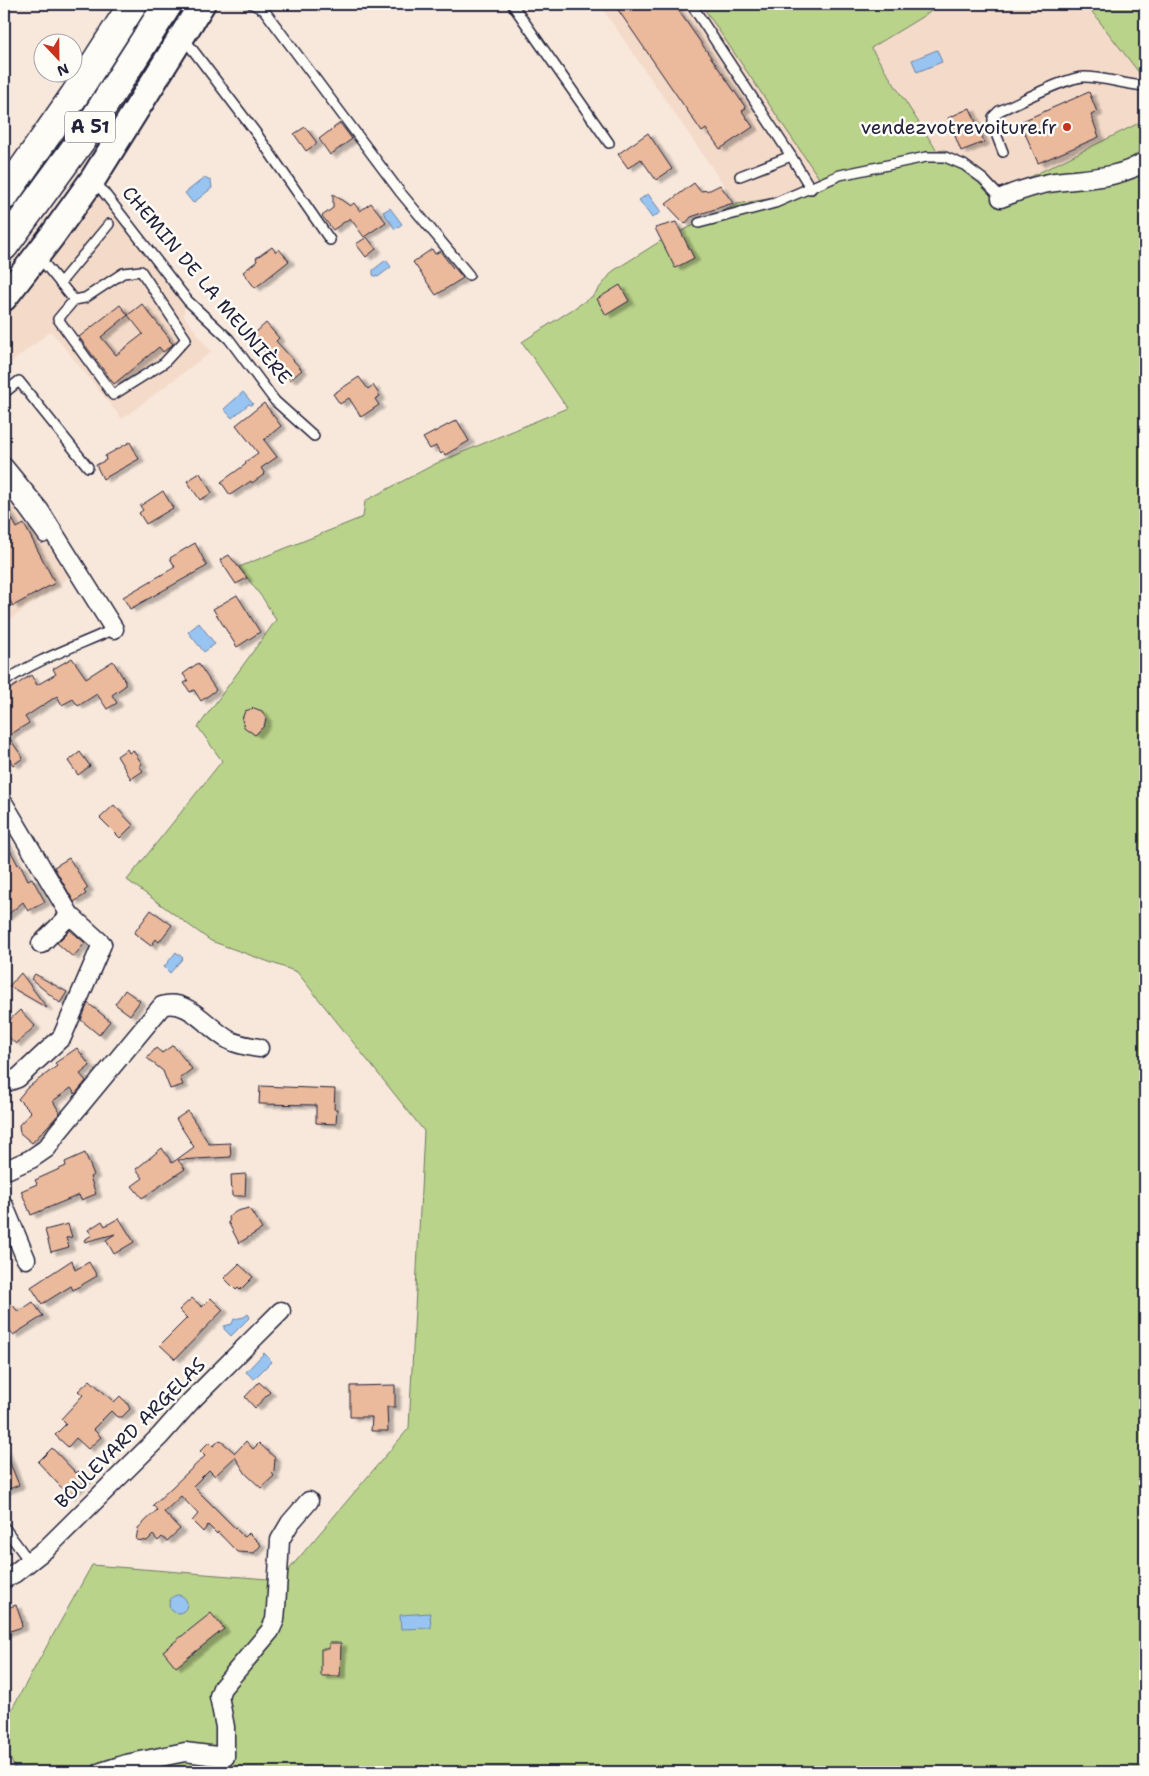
<svg xmlns="http://www.w3.org/2000/svg" width="1149" height="1776" viewBox="0 0 1149 1776" font-family="'Shantell Sans',sans-serif">
  <style>
    .built { fill: #f4dac9 }
    .green { fill: #bad38a; stroke: #6e7a62 }
    .water { fill: #98c4f1; stroke: #6983a8 }
    .building { fill: #ebb99c; stroke: #22223b; fill-rule: evenodd; filter: url(#shadow) }
    .lines { fill: none; stroke-linecap: round; stroke-linejoin: round }
    .lane-casing { stroke: #22223b; stroke-width: 12 }
    .street-casing { stroke: #22223b; stroke-width: 21 }
    .secondary-casing { stroke: #22223b; stroke-width: 29 }
    .highway-casing { stroke: #22223b; stroke-width: 31 }
    .lane { stroke: #fdfcf7; stroke-width: 9 }
    .street { stroke: #fdfcf7; stroke-width: 18 }
    .secondary { stroke: #fdfcf7; stroke-width: 25 }
    .highway { stroke: #fdfcf7; stroke-width: 28 }
    .poi-dot { fill: #c8321e; stroke: #fdfcf7; stroke-width: 2 }
    .labels { text-anchor: middle; dominant-baseline: central; stroke-width: 5; stroke-linejoin: round; paint-order: stroke }
    .shield { fill: #fdfcf7; stroke: #646373; stroke-width: 1 }
    .shield-label { font-size: 18px; font-weight: bold; fill: #22223b }
    .poi-label { font-size: 19px; fill: #22223b; stroke: #fdfcf7; text-anchor: end }
    .street-label { font-size: 19px; fill: #22223b; stroke: #fdfcf7 }
  </style>
  <defs>
    <filter id="shadow"><feDropShadow dx="5.5" dy="3" stdDeviation="1" flood-color="#0004"/></filter>
  </defs>
  <rect width="100%" height="100%" fill="#f8e8dc"/>
  <filter id="ink" filterUnits="userSpaceOnUse"><feTurbulence type="fractalNoise" baseFrequency=".02" numOctaves="2"/><feDisplacementMap in="SourceGraphic" scale="10" xChannelSelector="R" yChannelSelector="G"/><feConvolveMatrix kernelMatrix="1 2 1 2 8 2 1 2 1" color-interpolation-filters="sRGB"/></filter>
  <g filter="url(#ink)">
    <g class="built">
      <polygon points="599,4 701,4 820,178 780,197 737,204"/>
      <polygon points="943,4 1086,4 1145,79 1145,120 1002,191 962,159 946,152 937,151 870,48"/>
      <polygon points="100,193 185,305 184,316 211,352 122,419 51,331 4,368 4,308 19,289 24,295"/>
      <polygon points="4,478 74,574 4,624"/>
    </g>
    <g class="green">
      <polygon points="701,4 943,4 871,48 937,151 945,150 947,152 962,159 1002,191 1145,120 1145,1772 16,1772 4,1743 4,1723 92,1565 280,1580 409,1428 424,1131 297,972 211,941 127,880 222,761 198,727 276,620 264,600 239,567 363,517 365,501 437,463 567,408 522,342 593,296 613,271 659,242 737,204 780,197 819,178"/>
      <polygon points="1086,4 1145,4 1145,79 1144,79"/>
    </g>
    <g class="water">
      <polygon points="937,50 942,62 917,72 912,60"/>
      <polygon points="204,178 211,181 212,188 193,203 185,193"/>
      <polygon points="648,194 661,212 652,218 639,200"/>
      <polygon points="390,208 402,224 395,229 383,212"/>
      <polygon points="386,260 391,267 378,277 373,275 373,270"/>
      <polygon points="243,392 253,404 251,405 249,404 232,418 224,409"/>
      <polygon points="199,623 215,644 204,652 188,632"/>
      <polygon points="176,952 183,958 170,973 164,967"/>
      <polygon points="248,1314 250,1317 231,1336 224,1329 224,1326 232,1324 234,1319 244,1317"/>
      <polygon points="264,1353 272,1361 254,1379 246,1372"/>
      <circle cx="178" cy="1604" r="9"/>
      <polygon points="430,1613 431,1628 401,1629 400,1615"/>
    </g>
    <g class="building">
      <polygon points="614,4 674,4 746,108 742,111 753,127 720,149 706,129 702,132"/>
      <polygon points="1089,92 1097,112 1091,115 1099,137 1038,163 1020,122"/>
      <polygon points="970,108 984,142 961,151 948,118"/>
      <polygon points="340,123 352,139 330,155 319,139"/>
      <polygon points="305,127 317,143 306,151 294,134"/>
      <polygon points="648,133 672,169 656,180 641,159 628,168 618,154"/>
      <polygon points="694,183 700,191 710,190 720,185 733,203 691,217 685,224 666,204"/>
      <polygon points="333,194 350,206 354,203 360,211 371,203 386,222 364,237 350,218 333,230 322,216 333,208"/>
      <polygon points="676,222 694,258 675,268 655,228"/>
      <polygon points="367,237 376,249 366,257 356,244"/>
      <polygon points="272,247 276,252 279,249 289,261 255,288 243,272 257,261 256,258"/>
      <polygon points="432,249 435,254 440,251 453,268 454,267 463,278 436,295 413,262"/>
      <polygon points="620,285 629,301 606,315 597,299"/>
      <path d="M 142,304 L 170,339 L 169,340 L 173,344 L 163,352 L 159,347 L 114,384 L 79,337 L 120,305 L 128,315 ZM 128,315 L 143,334 L 116,355 L 101,337 Z"/>
      <polygon points="266,323 279,338 276,341 302,370 290,380 282,372 279,374 269,363 272,360 259,346 262,343 254,334"/>
      <polygon points="359,377 368,389 373,385 380,396 375,399 379,405 361,417 349,398 340,404 333,394"/>
      <polygon points="264,403 281,426 264,440 277,457 261,468 265,474 252,483 251,481 230,495 221,482 246,464 245,462 258,453 236,425"/>
      <polygon points="457,420 469,441 445,455 443,452 441,454 436,446 430,449 423,438"/>
      <polygon points="130,442 139,459 103,479 96,465 106,460 105,456"/>
      <polygon points="200,473 212,493 200,500 187,481"/>
      <polygon points="163,491 173,508 146,524 139,513 143,510 140,506"/>
      <polygon points="4,504 17,528 24,524 55,583 13,606 4,590"/>
      <polygon points="195,543 207,566 130,609 123,597 175,567 170,558"/>
      <polygon points="229,555 247,578 236,584 220,560"/>
      <polygon points="237,595 260,632 237,647 213,609"/>
      <polygon points="72,658 86,678 113,661 125,681 125,686 112,695 117,703 107,709 97,694 78,706 73,699 62,705 57,696 25,717 29,723 8,736 23,758 13,765 4,751 4,693 31,675 37,685 56,674 53,669"/>
      <polygon points="198,663 216,690 201,701 194,690 190,692 184,683 188,681 183,674"/>
      <polygon points="254,708 262,711 266,719 264,726 255,735 244,727 242,719 245,711"/>
      <polygon points="127,749 129,753 133,750 142,764 139,766 143,771 131,779 117,756"/>
      <polygon points="80,752 90,766 78,775 68,761"/>
      <polygon points="114,805 133,825 120,838 100,818"/>
      <polygon points="4,839 18,865 20,864 28,880 32,878 45,902 28,911 23,902 4,918"/>
      <polygon points="69,858 88,888 84,891 86,894 74,902 54,867"/>
      <polygon points="151,910 172,925 159,942 156,939 151,946 134,933"/>
      <polygon points="70,930 85,943 73,957 57,943"/>
      <polygon points="21,973 47,1008 9,986"/>
      <polygon points="35,974 67,992 60,1003 31,979"/>
      <polygon points="125,990 140,1001 130,1015 115,1004"/>
      <polygon points="88,1003 110,1021 99,1035 81,1020"/>
      <polygon points="20,1010 35,1026 16,1044 4,1033 4,1025"/>
      <polygon points="173,1045 192,1069 180,1078 183,1085 170,1089 163,1071 147,1058 156,1048 162,1053"/>
      <polygon points="77,1048 90,1066 80,1074 86,1081 75,1094 71,1088 53,1101 60,1113 32,1143 20,1133 19,1125 31,1112 18,1099 27,1088 57,1066 55,1063"/>
      <polygon points="260,1086 335,1089 334,1109 337,1109 336,1124 316,1123 316,1105 259,1104"/>
      <polygon points="188,1111 209,1144 230,1143 231,1157 178,1160 185,1169 142,1198 132,1186 143,1178 136,1169 162,1148 172,1163 194,1147 176,1119"/>
      <polygon points="85,1153 94,1175 90,1177 96,1194 81,1200 79,1195 31,1215 21,1191 37,1184 35,1180 66,1166 65,1162"/>
      <polygon points="246,1174 245,1196 232,1196 231,1175"/>
      <polygon points="249,1208 262,1229 239,1243 228,1222 230,1220 228,1217 237,1211"/>
      <polygon points="119,1218 134,1242 114,1254 106,1240 115,1234 85,1242 84,1240 92,1235 88,1230 102,1221 105,1226"/>
      <polygon points="68,1224 72,1237 66,1238 69,1247 51,1252 45,1230"/>
      <polygon points="72,1260 75,1270 89,1262 97,1276 73,1290 71,1286 42,1304 31,1287"/>
      <polygon points="239,1264 253,1277 240,1290 238,1288 236,1290 224,1278"/>
      <polygon points="192,1298 202,1307 211,1298 223,1310 175,1359 160,1345 187,1318 179,1310"/>
      <polygon points="33,1302 43,1316 13,1335 4,1321 4,1311 13,1305 18,1312"/>
      <polygon points="90,1380 114,1402 120,1396 127,1403 130,1409 122,1417 117,1417 111,1411 93,1429 101,1437 88,1449 76,1438 68,1447 55,1435 66,1424 61,1419 83,1395 78,1391"/>
      <polygon points="259,1382 270,1392 255,1408 245,1397"/>
      <polygon points="395,1385 395,1407 387,1407 388,1431 371,1431 372,1417 350,1417 350,1386"/>
      <polygon points="220,1440 235,1453 246,1441 253,1449 259,1443 275,1458 274,1471 272,1473 274,1476 261,1488 246,1474 235,1457 215,1476 209,1470 193,1486 242,1535 245,1537 249,1533 261,1545 254,1553 237,1552 218,1532 217,1534 208,1525 203,1532 192,1521 198,1514 181,1496 164,1512 180,1529 167,1541 162,1537 158,1541 153,1535 147,1541 136,1540 138,1528 157,1510 153,1505 205,1456 200,1451 209,1442 213,1446"/>
      <polygon points="4,1448 19,1485 4,1491"/>
      <polygon points="52,1448 76,1473 79,1471 87,1479 69,1496 38,1462"/>
      <polygon points="16,1605 22,1622 21,1622 22,1627 4,1633 4,1609"/>
      <polygon points="211,1613 224,1629 176,1667 163,1651"/>
      <polygon points="329,1643 341,1643 340,1676 321,1676 321,1649 329,1649"/>
    </g>
    <g class="lines">
      <defs>
        <g id="lane">
          <polyline points="252,4 264,10 400,192 469,275"/>
          <polyline points="512,4 609,143"/>
          <polyline points="691,4 791,156"/>
          <polyline points="183,37 256,133 330,240"/>
          <path d="M 1003,152 L 993,126 L 993,117 L 999,111 C 1018,103 1066,77 1084,77 C 1105,77 1125,85 1145,86"/>
          <polyline points="740,176 791,156 811,189"/>
          <polyline points="95,181 188,301 229,339 275,401 314,436"/>
          <polyline points="699,223 775,203 840,175 926,157 945,157 964,165 983,179 1001,198"/>
          <polyline points="39,257 74,300"/>
          <polygon points="141,271 186,339 164,363 113,395 58,319 74,300 85,298 123,273"/>
          <polyline points="60,283 109,224"/>
          <polyline points="4,393 19,381 88,467"/>
          <polyline points="4,483 44,538"/>
          <path d="M 4,682 C 37,659 77,646 114,629"/>
          <polyline points="4,1527 29,1561"/>
        </g>
        <g id="street">
          <path d="M 1001,198 C 1016,192 1032,186 1049,183 C 1080,178 1119,180 1145,161"/>
          <polyline points="4,467 40,511 114,629"/>
          <polyline points="4,804 70,915 102,944 62,1037 18,1078 4,1083"/>
          <polyline points="41,944 70,915"/>
          <path d="M 4,1171 L 31,1159 L 47,1148 L 57,1133 L 162,1006 C 188,997 208,1029 229,1040 C 238,1045 248,1046 259,1048"/>
          <polyline points="4,1206 26,1259"/>
          <polyline points="4,1579 15,1573 47,1548 160,1436 190,1402 281,1311"/>
          <polyline points="101,1772 126,1764 185,1752 225,1757 225,1727 219,1696 222,1688 270,1631 275,1620 276,1608 280,1540 290,1523 309,1501"/>
        </g>
        <polyline id="secondary" points="4,298 52,236 93,179 202,4"/>
        <g id="highway">
          <polyline points="4,196 74,96 133,4"/>
          <polyline points="4,246 82,139 168,4"/>
        </g>
      </defs>
      <use href="#lane" class="lane-casing"/>
      <use href="#street" class="street-casing"/>
      <use href="#secondary" class="secondary-casing"/>
      <use href="#highway" class="highway-casing"/>
      <use href="#lane" class="lane"/>
      <use href="#street" class="street"/>
      <use href="#secondary" class="secondary"/>
      <use href="#highway" class="highway"/>
    </g>
  </g>
  <circle class="poi-dot" cx="1067" cy="127" r="5"/>
  <g class="labels">
    <rect class="shield" x="65" y="111.5" width="50" height="31" rx="4"/>
    <g class="shield-label">
      <text x="90" y="127">A 51</text>
    </g>
    <g class="poi-label">
      <text x="1057" y="127">vendezvotrevoiture.fr</text>
    </g>
    <g class="street-label">
      <text transform="translate(207 285) rotate(50)">CHEMIN DE LA MEUNIÈRE</text>
      <text transform="translate(130 1433) rotate(-45)">BOULEVARD ARGELAS</text>
    </g>
  </g>
  <rect width="1149" height="1776" fill="none" stroke="#fdfcf7" stroke-width="20"/>
  <rect x="10" y="10" width="1129" height="1756" fill="none" stroke="#22223b" stroke-width="2" filter="url(#ink)"/>
  <g transform="translate(58 58) rotate(158)"><circle r="24" fill="#fdfcf7" stroke="#a5a5ac"/>
  <path d="M0-4L9 19L0 12L-9 19Z" fill="#c8321e"/>
  <text y="-8" font-size="14" font-weight="bold" text-anchor="middle" fill="#22223b">N</text>
  </g>
</svg>
